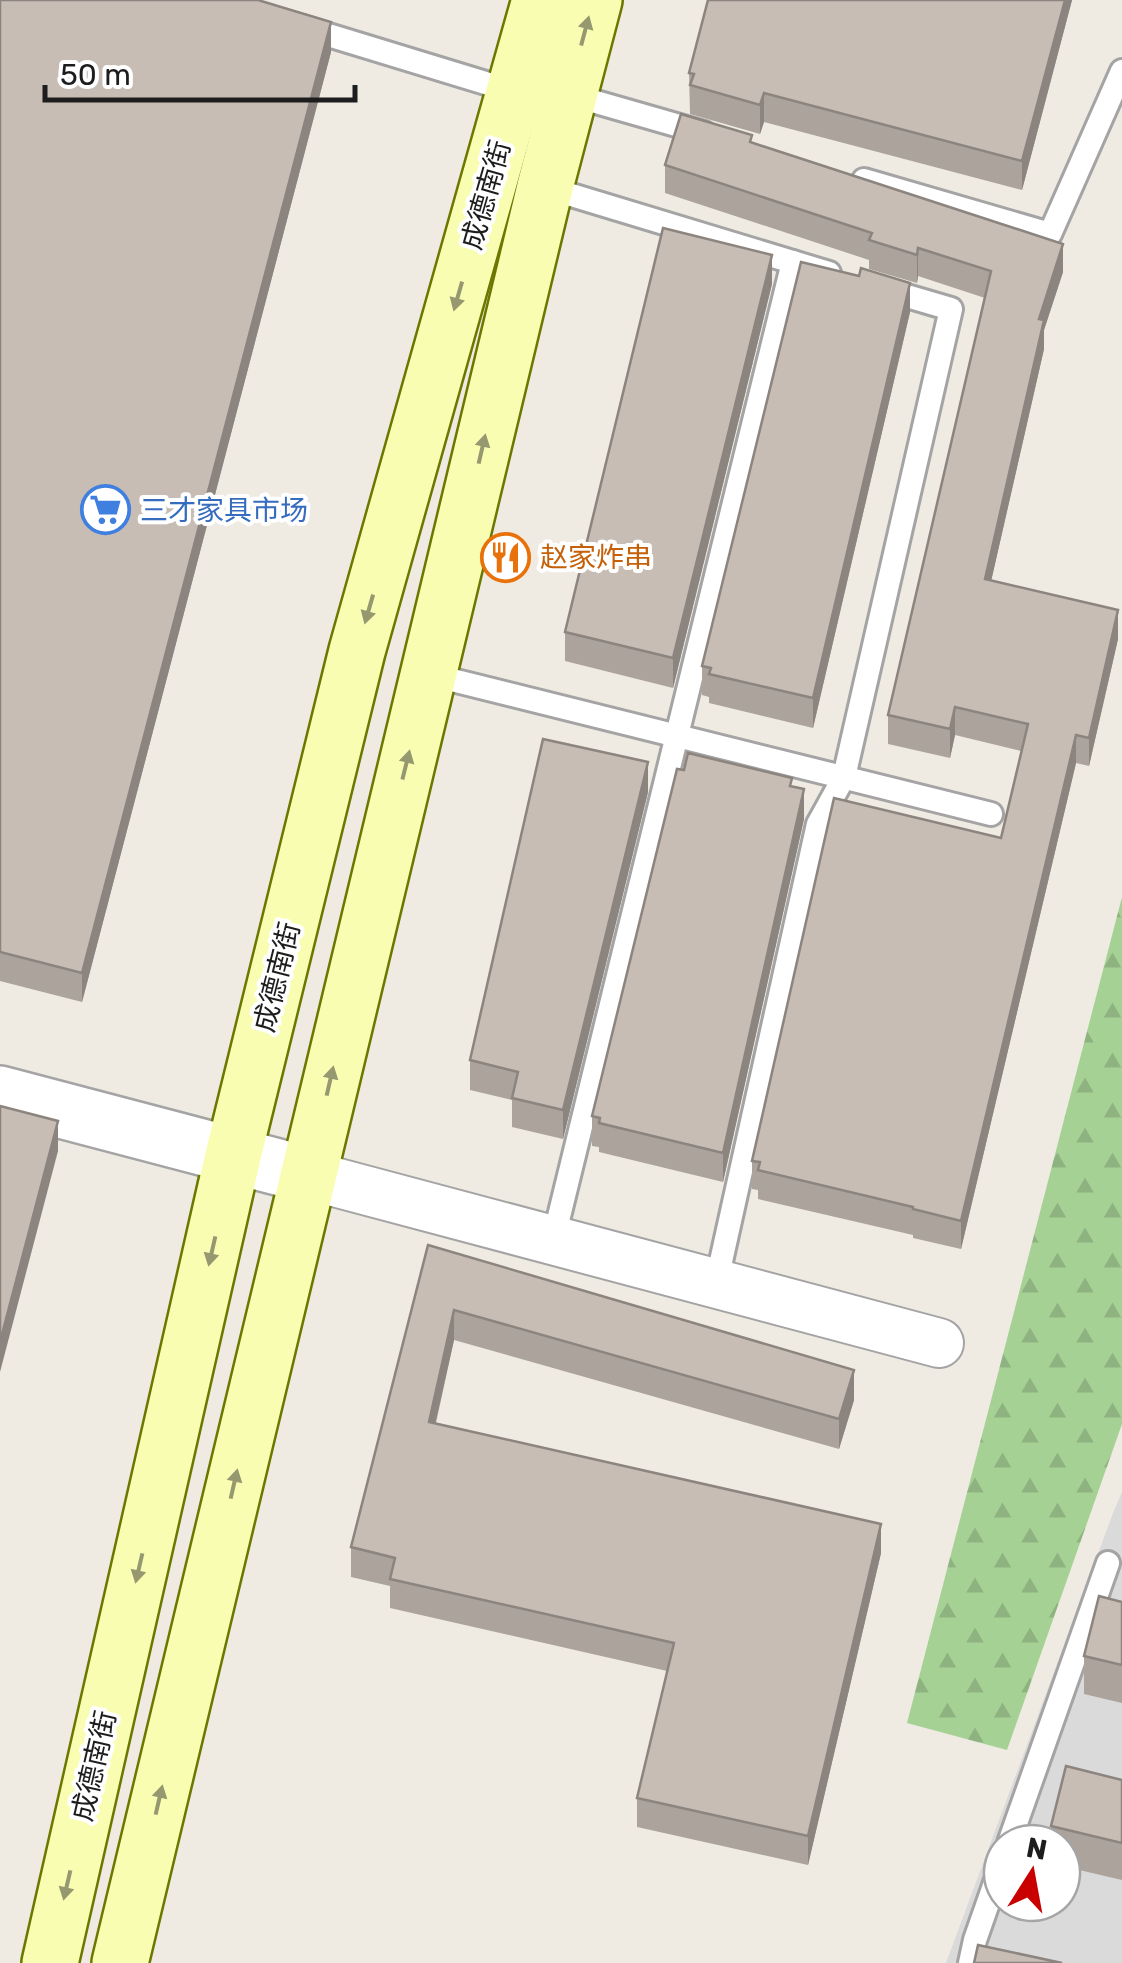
<svg xmlns="http://www.w3.org/2000/svg" width="1122" height="1963" viewBox="0 0 1122 1963" font-family="Rubik,'Noto Sans SC',sans-serif">
  <style>
    .residential { fill: #dbdada; fill-rule: evenodd }
    .forest { fill: url(#forest-firs) }
    .lines { fill: none; stroke-linecap: round; stroke-linejoin: round }
    .service-casing { stroke: #a4a4a4; stroke-width: 28 }
    .minor-casing { stroke: #a4a4a4; stroke-width: 52 }
    .tertiary-casing { stroke: #a4a4a4; stroke-width: 60 }
    .secondary-casing { stroke: #6b7800; stroke-width: 60 }
    .service { stroke: #fff; stroke-width: 22 }
    .minor { stroke: #fff; stroke-width: 48 }
    .tertiary { stroke: #fff; stroke-width: 55 }
    .secondary { stroke: #f9fdb2; stroke-width: 55 }
    .wall { fill: #aba39c }
    .shaded-wall { fill: #8b847f }
    .building { fill: #c7bdb5; stroke: #8b847f; stroke-width: 2.5 }
    .oneway { fill: #96986f }
    .labels { text-anchor: middle; dominant-baseline: central; stroke-width: 8; stroke-linejoin: round; paint-order: stroke }
    .street-label { font-size: 28px; fill: #1d1d1d; stroke: #fff }
    .shop-label { font-size: 28px; fill: #366cbe; stroke: #fff; text-anchor: start }
    .food-label { font-size: 28px; fill: #c56008; stroke: #fff; text-anchor: start }
  </style>
  <defs>
    <pattern id="forest-firs" width="22" height="20" patternUnits="userSpaceOnUse" patternTransform="scale(2.5)"><rect width="22" height="20" fill="#a6d195"/><path d="M5 1l3.5 6h-7zM16 11l3.5 6h-7z" fill="#8eb380"/></pattern>
  </defs>
  <rect width="100%" height="100%" fill="#efebe2"/>
  <path class="residential" d="M 1122,1492 L 1122,1963 L 946,1963 L 1113,1513 ZM 1002,1843 L 1062,1843 L 1062,1903 L 1002,1903 Z"/>
  <polygon class="forest" points="1122,897 1122,1424 1007,1750 907,1723"/>
  <g class="lines">
    <defs>
      <g id="service">
        <polyline points="302,27 515,92"/>
        <polyline points="568,94 704,133"/>
        <polyline points="864,180 1050,234 1122,71"/>
        <polyline points="545,187 829,273"/>
        <polyline points="428,674 991,814"/>
        <polyline points="553,1241 793,262"/>
        <polyline points="716,1284 818,824 844,777 951,309 883,289"/>
        <polyline points="1009,1843 1108,1563"/>
        <polyline points="970,1963 975,1940 1002,1863"/>
      </g>
      <polyline id="minor" points="308,1175 939,1343"/>
      <polyline id="tertiary" points="0,1094 308,1175"/>
      <g id="secondary">
        <polyline points="50,1963 233,1156 357,651 540,0"/>
        <polyline points="120,1963 545,187 594,0"/>
      </g>
    </defs>
    <use href="#service" class="service-casing"/>
    <use href="#minor" class="minor-casing"/>
    <use href="#tertiary" class="tertiary-casing"/>
    <use href="#secondary" class="secondary-casing"/>
    <use href="#service" class="service"/>
    <use href="#minor" class="minor"/>
    <use href="#tertiary" class="tertiary"/>
    <use href="#secondary" class="secondary"/>
  </g>
  <g class="wall">
    <polygon points="0,0 331,52 82,1002 0,981"/>
    <polygon points="708,0 1072,0 1022,190 764,122 760,134 690,114 689,73"/>
    <polygon points="752,142 1063,272 1044,330 1044,349 991,581 1118,639 1089,766 1076,763 961,1249 913,1238 913,1235 758,1199 758,1190 752,1189 752,1161 1001,838 1021,751 955,735 950,758 888,744 888,715 985,298 918,276 917,283 869,269 869,260 665,193 665,165"/>
    <polygon points="772,284 673,688 565,661 565,632"/>
    <polygon points="910,312 813,728 709,703 709,697 702,695 702,666"/>
    <polygon points="792,786 804,819 723,1182 599,1152 599,1147 592,1146 592,1116"/>
    <polygon points="648,792 563,1139 512,1127 512,1100 470,1090 470,1060"/>
    <polygon points="428,1245 854,1400 839,1449 454,1340 436,1423 881,1553 808,1865 637,1827 637,1798 667,1671 390,1608 390,1586 351,1577 351,1547"/>
    <polygon points="1122,1602 1122,1703 1084,1694 1084,1656"/>
    <polygon points="1122,1780 1122,1880 1062,1866 1062,1843 1051,1843 1051,1826"/>
  </g>
  <g class="shaded-wall">
    <polygon points="1065,0 1072,0 1022,190 1022,161"/>
    <polygon points="331,22 331,52 82,1002 82,973"/>
    <polygon points="764,93 764,122 760,134 760,105"/>
    <polygon points="1063,244 1063,272 1044,330 1044,349 985,608 985,579 1039,319"/>
    <polygon points="918,248 918,276 917,283 917,255"/>
    <polygon points="772,255 772,284 673,688 673,658"/>
    <polygon points="910,283 910,312 813,728 813,698"/>
    <polygon points="1118,610 1118,639 1089,766 1089,738"/>
    <polygon points="955,707 955,735 950,758 950,729"/>
    <polygon points="1076,735 1076,763 961,1249 961,1221"/>
    <polygon points="648,762 648,792 563,1139 563,1110"/>
    <polygon points="804,789 804,819 723,1182 723,1153"/>
    <polygon points="58,1121 58,1151 0,1372 0,1342"/>
    <polygon points="454,1310 454,1340 429,1451 429,1422"/>
    <polygon points="854,1370 854,1400 839,1449 839,1419"/>
    <polygon points="881,1524 881,1553 808,1865 808,1836"/>
  </g>
  <g class="building">
    <polygon points="0,0 258,0 331,22 82,973 0,952"/>
    <polygon points="708,0 1065,0 1022,161 764,93 760,105 690,85 694,74 689,73"/>
    <polygon points="681,114 752,135 750,142 1063,244 1039,319 1044,320 985,579 1118,610 1089,738 1076,735 961,1221 913,1209 913,1207 758,1170 760,1162 752,1161 834,798 1001,838 1028,724 955,707 950,729 888,715 991,271 918,248 917,255 869,240 872,233 665,165"/>
    <polygon points="663,228 772,255 673,658 565,632"/>
    <polygon points="801,262 859,276 861,268 910,283 813,698 709,674 711,668 702,666"/>
    <polygon points="543,739 648,762 563,1110 512,1098 518,1072 470,1060"/>
    <polygon points="688,753 792,778 790,786 804,789 723,1153 599,1123 600,1118 592,1116 677,769 684,770"/>
    <polygon points="0,1106 58,1121 0,1342"/>
    <polygon points="428,1245 854,1370 839,1419 454,1310 429,1422 881,1524 808,1836 637,1798 674,1643 390,1579 395,1558 351,1547"/>
    <polygon points="1099,1596 1122,1602 1122,1665 1084,1656"/>
    <polygon points="1066,1766 1122,1780 1122,1843 1051,1826"/>
    <polygon points="978,1945 1062,1963 974,1963"/>
  </g>
  <defs><path id="oneway-solid" d="M-6-.8H1V-3.2L6.5 0L1 3.2V.8H-6Z" transform="scale(2.5)"/></defs>
  <g class="oneway">
    <use href="#oneway-solid" transform="translate(585 31) rotate(-75)"/>
    <use href="#oneway-solid" transform="translate(458 296) rotate(106)"/>
    <use href="#oneway-solid" transform="translate(482 449) rotate(-77)"/>
    <use href="#oneway-solid" transform="translate(369 609) rotate(106)"/>
    <use href="#oneway-solid" transform="translate(406 765) rotate(-76)"/>
    <use href="#oneway-solid" transform="translate(330 1081) rotate(-77)"/>
    <use href="#oneway-solid" transform="translate(212 1251) rotate(103)"/>
    <use href="#oneway-solid" transform="translate(234 1484) rotate(-77)"/>
    <use href="#oneway-solid" transform="translate(139 1568) rotate(103)"/>
    <use href="#oneway-solid" transform="translate(159 1800) rotate(-77)"/>
    <use href="#oneway-solid" transform="translate(67 1885) rotate(103)"/>
  </g>
  <defs>
    <symbol id="supermarket-ring" viewBox="-11 -11 22 22"><circle r="9.5" fill="#fff" stroke="#3f7fe0" stroke-width="1.5"/><path d="M-6-5.5h2.5l.6 2H6L4.5 2H-2.5L-4.4-4H-6ZM-1.5 3.2a1.3 1.3 0 1 0 .1 0ZM3 3.2a1.3 1.3 0 1 0 .1 0Z" fill="#3f7fe0"/></symbol>
    <symbol id="restaurant-ring" viewBox="-11 -11 22 22"><circle r="9.5" fill="#fff" stroke="#e8710a" stroke-width="1.5"/><path d="M-5-6h1v4h1v-4h1v4h1v-4h1v5L-1.5 .5V6h-2V.5L-5-1ZM5-6V6H3V1.5H1.5Q1.5-4 5-6Z" fill="#e8710a"/></symbol>
  </defs>
  <g fill-rule="evenodd">
    <use href="#supermarket-ring" x="78" y="482" width="55" height="55"/>
    <use href="#restaurant-ring" x="478" y="530" width="55" height="55"/>
  </g>
  <g class="labels">
    <g class="street-label">
      <text transform="translate(486 195) rotate(-74)">成德南街</text>
      <text transform="translate(277 977) rotate(-76)">成德南街</text>
      <text transform="translate(94 1766) rotate(-77)">成德南街</text>
    </g>
    <g class="shop-label">
      <text x="140" y="510">三才家具市场</text>
    </g>
    <g class="food-label">
      <text x="540" y="557">赵家炸串</text>
    </g>
  </g>
  <g transform="translate(1032 1873) rotate(11)"><circle r="48" fill="#ffffff" stroke="#a5a5a5" stroke-width="2.5"/>
  <path d="M0-8L18 38L0 25L-18 38Z" fill="#ca0000"/>
  <text y="-15" font-size="28" font-weight="bold" text-anchor="middle" fill="#1d1d1d">N</text>
  </g>
  <path d="M45 85v15h310v-15" fill="none" stroke="#1d1d1d" stroke-width="5"/>
  <text x="60" y="85" font-size="30" fill="#1d1d1d" stroke="#ffffff" stroke-width="8" paint-order="stroke">50 m</text>
</svg>
